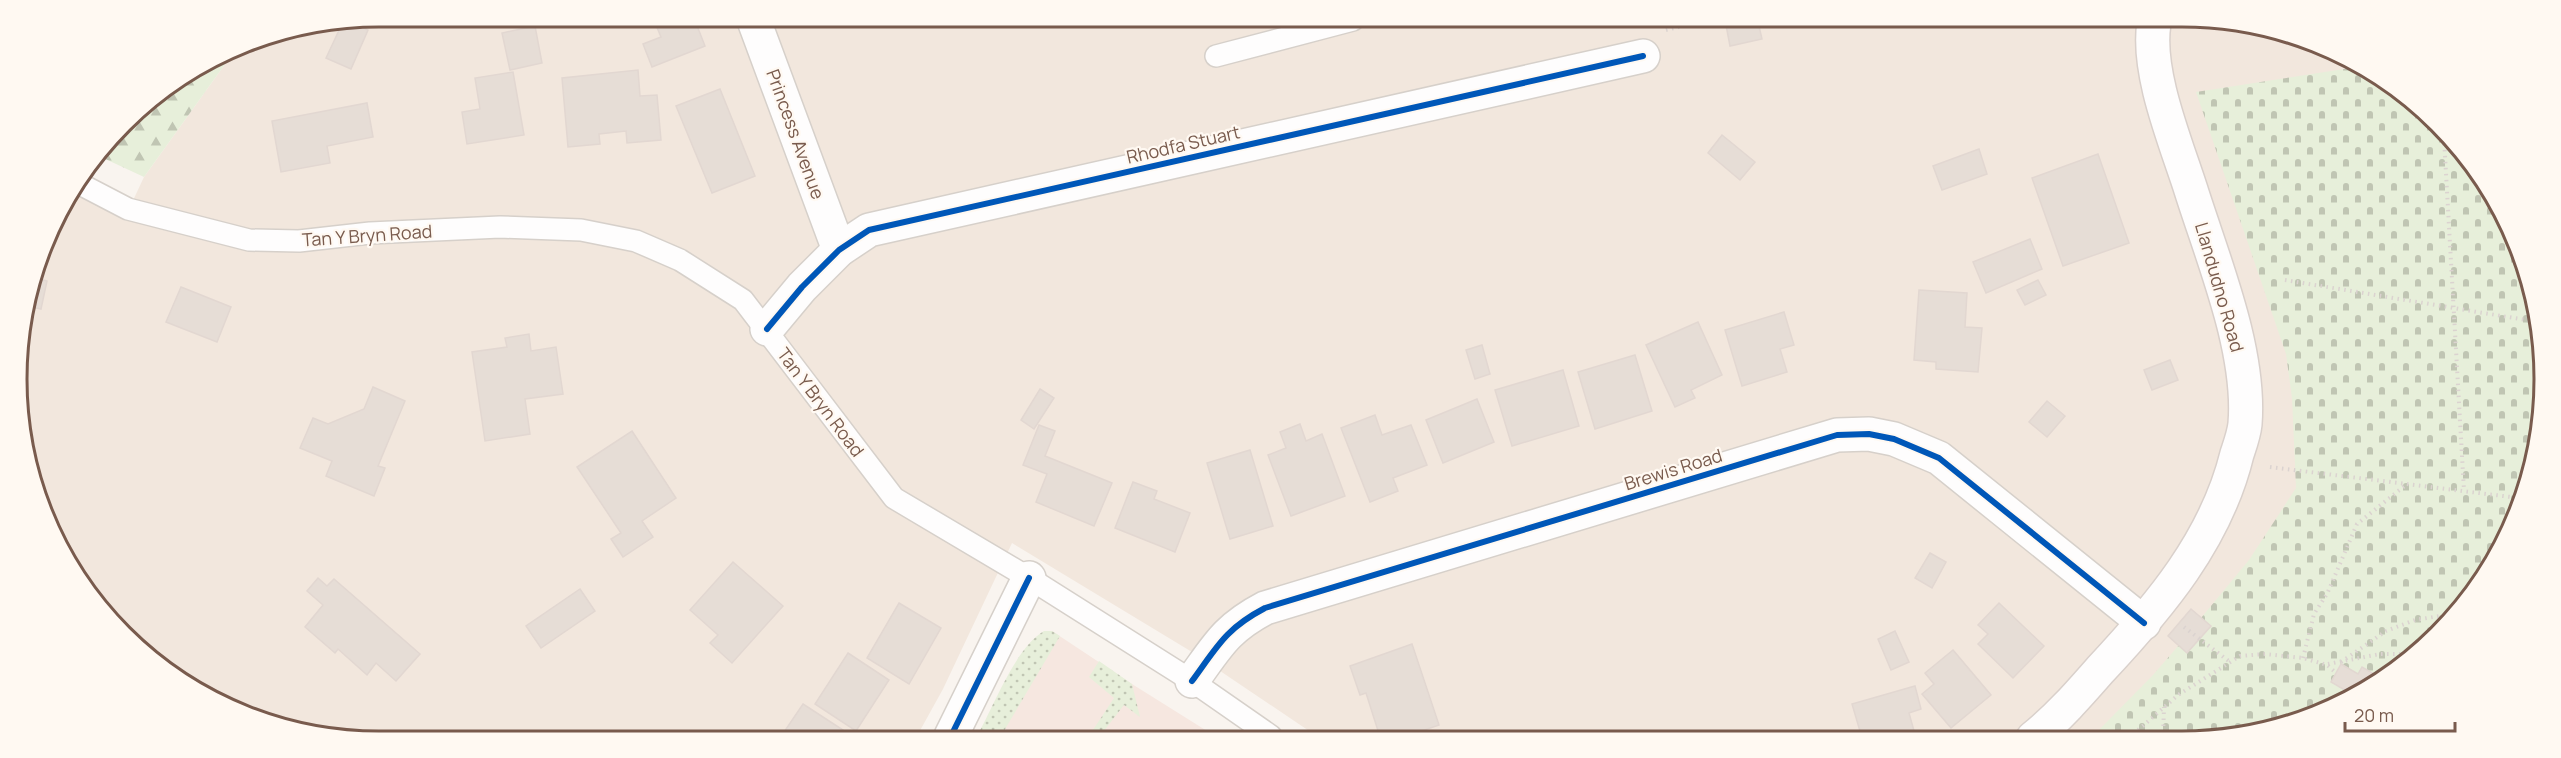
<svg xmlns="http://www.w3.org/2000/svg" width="2561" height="758" viewBox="0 0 2561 758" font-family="Manrope,sans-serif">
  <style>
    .residential { fill: #f2e7dd }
    .commercial { fill: #f6e7e0 }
    .green { fill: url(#green-dots) }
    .forest { fill: url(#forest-firs) }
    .cemetery { fill: url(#cemetery-stones) }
    .building { fill: #e6ddd6; stroke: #e2d7d1; stroke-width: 1.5 }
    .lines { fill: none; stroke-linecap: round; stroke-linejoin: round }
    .service-casing { stroke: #d6d0ca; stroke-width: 24 }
    .minor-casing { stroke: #d6d0ca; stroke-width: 36 }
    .secondary-casing { stroke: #d9d0cb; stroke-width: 36 }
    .path { stroke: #dbd3d0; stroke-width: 4; stroke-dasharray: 1.5 4.5; stroke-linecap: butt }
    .service { stroke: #fefdfd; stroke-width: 21 }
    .minor { stroke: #fefdfd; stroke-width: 33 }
    .secondary { stroke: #fefdfd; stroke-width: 33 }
    .cycleway-casing { stroke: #fff9f2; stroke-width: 10 }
    .cycleway { stroke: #0057b8; stroke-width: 6 }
    .labels { text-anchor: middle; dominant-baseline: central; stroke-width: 4.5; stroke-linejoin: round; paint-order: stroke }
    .street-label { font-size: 18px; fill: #795b4d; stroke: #fff9f2 }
    .rim { fill: none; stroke: #795b4d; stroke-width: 3 }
  </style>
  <defs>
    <pattern id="green-dots" width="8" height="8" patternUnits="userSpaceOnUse" patternTransform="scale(1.5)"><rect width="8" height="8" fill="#e7efda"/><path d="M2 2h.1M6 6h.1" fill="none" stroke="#c0c5b3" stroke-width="1.8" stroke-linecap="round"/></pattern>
    <pattern id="forest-firs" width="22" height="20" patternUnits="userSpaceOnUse" patternTransform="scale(1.5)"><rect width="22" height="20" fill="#e7efda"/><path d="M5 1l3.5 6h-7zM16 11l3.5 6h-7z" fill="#c0c5b3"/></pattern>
    <pattern id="cemetery-stones" width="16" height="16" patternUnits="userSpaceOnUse" patternTransform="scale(1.5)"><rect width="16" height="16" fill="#e7efda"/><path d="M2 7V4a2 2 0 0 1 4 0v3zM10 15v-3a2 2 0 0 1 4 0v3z" fill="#c0c5b3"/></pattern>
  </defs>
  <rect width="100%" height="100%" fill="#f9f4ef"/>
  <polygon class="residential" points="379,17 2253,24 2384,78 2484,178 2538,309 2537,450 2496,560 2421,651 2342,704 2229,738 1318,737 1192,652 1012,543 943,689 917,736 308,734 177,680 78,581 29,472 20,332 54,218 80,184 129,209 144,177 228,60 225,53 241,44"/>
  <polygon class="commercial" points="1052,631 1132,684 1215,736 984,736"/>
  <g class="green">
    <path d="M 1044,631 L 1052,631 L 1060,636 L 1001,736 L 977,736 C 994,706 1015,648 1044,631 Z"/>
    <polygon points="1099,661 1132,684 1140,717 1124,705 1100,736 1089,736 1114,698 1089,677"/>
  </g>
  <polygon class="forest" points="225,53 228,60 144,177 101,157 140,107"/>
  <polygon class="cemetery" points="2357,67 2384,78 2484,178 2538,309 2537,450 2496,560 2421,651 2342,704 2229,738 2091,738 2153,675 2179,645 2187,653 2210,627 2201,618 2249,560 2296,488 2292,398 2286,354 2196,92"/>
  <g class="building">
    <polygon points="653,18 694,18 705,46 652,67 643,44 661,37"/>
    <polygon points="351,22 368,30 351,69 326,58 342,24"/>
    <polygon points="1744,22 1758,22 1762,39 1730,46 1726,25"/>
    <polygon points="535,26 542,63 510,70 502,33"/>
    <polygon points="638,70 640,96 657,95 661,140 627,143 626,131 599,134 600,144 568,147 562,78"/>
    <polygon points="513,72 524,135 467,144 462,112 480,109 475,78"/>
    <polygon points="720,89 755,176 712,193 676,106"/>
    <polygon points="367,103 373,137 327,146 330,163 281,172 272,121"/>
    <polygon points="1722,135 1755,162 1740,180 1708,153"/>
    <polygon points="1979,149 1987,174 1942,190 1933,166"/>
    <polygon points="2098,154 2129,243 2063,266 2032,178"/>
    <polygon points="2030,239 2042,269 1986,293 1973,262"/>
    <polygon points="36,278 47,281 41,309 27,306"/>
    <polygon points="2038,280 2046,295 2025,305 2017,290"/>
    <polygon points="181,287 231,307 217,342 166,322"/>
    <polygon points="1919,290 1967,293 1965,327 1982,328 1978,372 1936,369 1936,362 1914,360"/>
    <polygon points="1784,312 1794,345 1780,349 1787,372 1742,386 1725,330"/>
    <polygon points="1698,322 1722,375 1691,390 1695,398 1675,407 1646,345"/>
    <polygon points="529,334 531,351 556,347 563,394 525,399 530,434 485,441 472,352 507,347 505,338"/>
    <polygon points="1482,345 1490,374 1475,379 1466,350"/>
    <polygon points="1635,355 1652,411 1595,429 1578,372"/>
    <polygon points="2170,360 2178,380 2152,390 2144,370"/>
    <polygon points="1563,370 1579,426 1512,446 1495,390"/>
    <polygon points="373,387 405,401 378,466 385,468 374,496 326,476 332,461 300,448 313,418 328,424 364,409"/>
    <polygon points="1040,389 1054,398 1034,429 1021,420"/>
    <polygon points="1477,399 1494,442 1443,463 1426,420"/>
    <polygon points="2047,401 2065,416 2047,437 2029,422"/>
    <polygon points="1375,415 1382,435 1411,425 1427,465 1393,478 1398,491 1370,502 1341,428"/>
    <polygon points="1300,424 1306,441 1322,434 1345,496 1291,516 1268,455 1286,448 1280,432"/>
    <polygon points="1039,425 1055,431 1045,456 1112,483 1094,526 1036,502 1047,474 1023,465"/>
    <polygon points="632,431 676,498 642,521 653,537 623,557 611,539 621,533 577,467"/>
    <polygon points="1250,450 1273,526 1230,539 1207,463"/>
    <polygon points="1133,482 1157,491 1154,499 1190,513 1175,552 1115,528"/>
    <polygon points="1930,553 1946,562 1932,588 1915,578"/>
    <polygon points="733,562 783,606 732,663 710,643 718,635 690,610"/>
    <polygon points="318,578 327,586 334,579 420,654 396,681 376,663 367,675 338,649 335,653 305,627 323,605 307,591"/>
    <polygon points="580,589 595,611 541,648 526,626"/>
    <polygon points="899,603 941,628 909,684 867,658"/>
    <polygon points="1999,603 2044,646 2013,678 1978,644 1988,634 1978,625"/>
    <polygon points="2191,609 2211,626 2187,653 2168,636"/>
    <polygon points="1895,631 1909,662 1891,670 1878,639"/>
    <polygon points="1412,644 1439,725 1404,737 1380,737 1366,693 1360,695 1350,666"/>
    <polygon points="1953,650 1991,695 1951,728 1922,694 1934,684 1925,673"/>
    <polygon points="848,653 889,680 856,731 815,704"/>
    <polygon points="2341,664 2358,674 2362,667 2381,678 2344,703 2350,693 2331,682"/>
    <polygon points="1915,686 1921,709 1909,713 1916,738 1862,738 1852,704"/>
    <polygon points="803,704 843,730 839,736 782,735"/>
  </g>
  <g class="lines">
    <defs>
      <g id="service">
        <polyline points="1216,56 1353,20"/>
        <polyline points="80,184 128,209 249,240 299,241 370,233 500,227 581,230 636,241 680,260 743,300 894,498 1029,578 1192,681 1271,736"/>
      </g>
      <g id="minor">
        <polyline points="753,18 839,250"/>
        <polyline points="767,329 802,287 839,250 869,230 1643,56"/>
        <path d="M 1192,681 C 1217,647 1225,629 1265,608 L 1837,435 L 1869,434 L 1894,439 L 1939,458 L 2144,623"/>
        <polyline points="951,736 1029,578"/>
      </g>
      <path id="secondary" d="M 2033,738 C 2058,718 2079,694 2100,670 C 2159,607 2216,540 2237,454 C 2240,445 2244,434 2245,424 C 2251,350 2213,260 2191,190 C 2176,143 2146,72 2154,23"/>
    </defs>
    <use href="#service" class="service-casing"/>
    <use href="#minor" class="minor-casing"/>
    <use href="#secondary" class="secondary-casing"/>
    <g class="path">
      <polyline points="1666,30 1704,21"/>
      <polyline points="2444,138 2464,491"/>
      <polyline points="2285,280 2538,322"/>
      <polyline points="2270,467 2519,498"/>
      <polyline points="2184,627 2230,662"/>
      <polyline points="2303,658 2314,614 2327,594 2357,524 2407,484"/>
      <polyline points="2341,662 2386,631 2415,620 2452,614"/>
      <polyline points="2328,664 2380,654 2417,654"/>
      <polyline points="2129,738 2178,695 2240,656 2265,654 2303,658 2327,665 2336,673"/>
      <polyline points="2163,738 2164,707"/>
    </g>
    <use href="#service" class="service"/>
    <use href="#minor" class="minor"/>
    <use href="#secondary" class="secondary"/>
    <defs>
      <g id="cycleway">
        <polyline points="767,329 802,287 839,250 869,230 1643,56"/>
        <path d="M 1192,681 C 1217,647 1225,629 1265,608 L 1837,435 L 1869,434 L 1894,439 L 1939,458 L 2144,623"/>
        <polyline points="951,736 1029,578"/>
      </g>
    </defs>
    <use href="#cycleway" class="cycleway-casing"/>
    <use href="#cycleway" class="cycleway"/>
  </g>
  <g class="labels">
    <g class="street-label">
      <text transform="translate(796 134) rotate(70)">Princess Avenue</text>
      <text transform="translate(1183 144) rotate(-13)">Rhodfa Stuart</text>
      <text transform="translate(367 235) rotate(-4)">Tan Y Bryn Road</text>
      <text transform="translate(2220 287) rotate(74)">Llandudno Road</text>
      <text transform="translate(821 402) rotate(53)">Tan Y Bryn Road</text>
      <text transform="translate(1673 469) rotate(-17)">Brewis Road</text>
    </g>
  </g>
  <path d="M0 0H2561V758H0ZM379 27H2182A352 352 0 0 1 2534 379V379A352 352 0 0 1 2182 731H379A352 352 0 0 1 27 379V379A352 352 0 0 1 379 27Z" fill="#fff9f2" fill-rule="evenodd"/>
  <path class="rim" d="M379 27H2182A352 352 0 0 1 2534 379V379A352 352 0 0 1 2182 731H379A352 352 0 0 1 27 379V379A352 352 0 0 1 379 27Z"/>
  <path d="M2345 722v9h110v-9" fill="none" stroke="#795b4d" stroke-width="3"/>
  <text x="2354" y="722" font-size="18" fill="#795b4d" stroke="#fff9f2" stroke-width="4.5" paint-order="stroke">20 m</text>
</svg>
